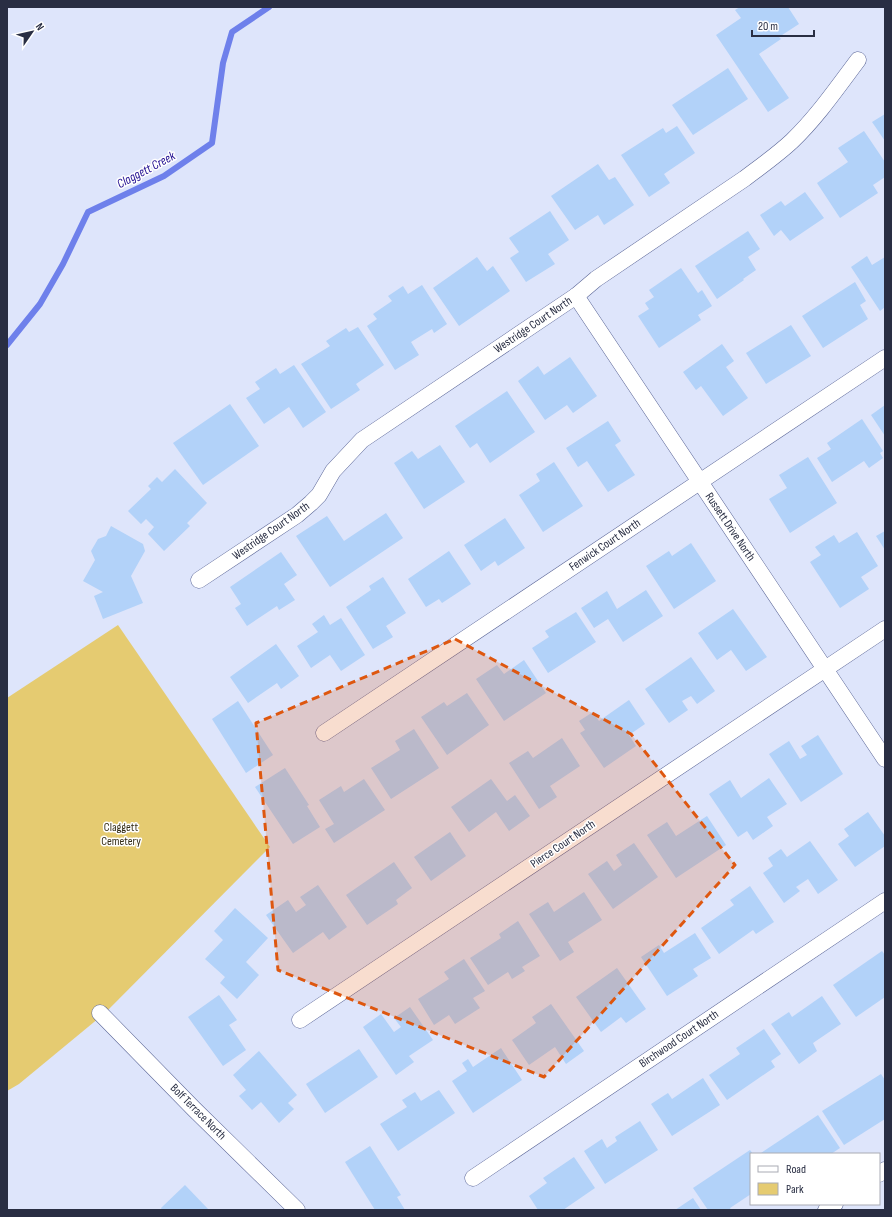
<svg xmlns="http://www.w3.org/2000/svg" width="892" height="1217" viewBox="0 0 892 1217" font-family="'Sofia Sans Condensed',sans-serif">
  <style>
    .green { fill: #e5cb71 }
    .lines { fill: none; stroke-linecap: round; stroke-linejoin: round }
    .stream { stroke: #6e80eb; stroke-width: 6 }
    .building { fill: #b2d2f9 }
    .minor-casing { stroke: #5b6697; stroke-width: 17 }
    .minor { stroke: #fff; stroke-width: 16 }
    .marked { fill: #de570f; fill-opacity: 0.2; stroke: #de570f; stroke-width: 3; stroke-dasharray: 8 5; stroke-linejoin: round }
    .labels { text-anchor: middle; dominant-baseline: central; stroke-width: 3; stroke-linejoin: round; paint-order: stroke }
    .street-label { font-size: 12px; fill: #292e43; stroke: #fff }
    .park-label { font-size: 12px; fill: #342d17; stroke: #fff }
    .water-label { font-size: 13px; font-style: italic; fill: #210e91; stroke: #fff }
  </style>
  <rect width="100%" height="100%" fill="#dee5fb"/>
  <polygon class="green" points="118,625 270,847 105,1013 19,1084 7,1091 7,698"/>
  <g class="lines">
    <polyline class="stream" points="7,345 40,304 63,264 88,212 164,176 212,143 223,63 232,32 269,7"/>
  </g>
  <g class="building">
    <polygon points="740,7 788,7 799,24 779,37 781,39 759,54 789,98 768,112 716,35 741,18 735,10"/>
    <polygon points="728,68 748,99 693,135 672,105"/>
    <polygon points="885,114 885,141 872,122"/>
    <polygon points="677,126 695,153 664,174 670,183 649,197 621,155 663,128 666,133"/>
    <polygon points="864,131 885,162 885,177 873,185 878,193 840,218 817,183 848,162 838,148"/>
    <polygon points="598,164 609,180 615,177 634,205 604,225 598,215 575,230 551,196"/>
    <polygon points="805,192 824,218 790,241 781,230 774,236 760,215 781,201 785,206"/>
    <polygon points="550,211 569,240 548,254 555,264 526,282 510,258 519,252 509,238"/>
    <polygon points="748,231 760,249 748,257 756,270 743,279 744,280 717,299 695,266"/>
    <polygon points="867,256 872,265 885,257 885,307 880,311 851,267"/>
    <polygon points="477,257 487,271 493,266 510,291 459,326 433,288"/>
    <polygon points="681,268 698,293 702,290 712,306 698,315 701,320 659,348 638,316 649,309 645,303 654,297 649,290"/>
    <polygon points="855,282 866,301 860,305 868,319 823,348 802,316"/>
    <polygon points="422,285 447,324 434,333 432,329 411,342 419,355 395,370 367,326 377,319 373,314 392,301 388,296 403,286 408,294"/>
    <polygon points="791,325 811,356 766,384 746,353"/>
    <polygon points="358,327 384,365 356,384 360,390 331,409 301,364 330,346 326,341 346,328 349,332"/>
    <polygon points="722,344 734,361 726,367 748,398 723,416 701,386 696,390 683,372"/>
    <polygon points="570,357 597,396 573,413 567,405 545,420 518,381 538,366 544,375"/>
    <polygon points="294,365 326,412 303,428 289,407 264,424 246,398 260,389 255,382 276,368 280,374"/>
    <polygon points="507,391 535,432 490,463 477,443 470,448 455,426"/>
    <polygon points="230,404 259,446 203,485 173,443"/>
    <polygon points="885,405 885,436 871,415"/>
    <polygon points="862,419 883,451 880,453 883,458 869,468 864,461 832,482 817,458 831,449 827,443"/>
    <polygon points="608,421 621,441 615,445 635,475 608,492 587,461 578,467 566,448"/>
    <polygon points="440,445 465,482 424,509 394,463 412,451 418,459"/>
    <polygon points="808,457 837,503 790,533 769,499 787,488 779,475"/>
    <polygon points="554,462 583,506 543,532 519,495 540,481 536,474"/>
    <polygon points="175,469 207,503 187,523 190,526 164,551 148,534 154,527 146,519 141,524 128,511 151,489 148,486 157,477 162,482"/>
    <polygon points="386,513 403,538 330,587 296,536 327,516 344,541"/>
    <polygon points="505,518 525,548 498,566 495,561 481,571 464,545"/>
    <polygon points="111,526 143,544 145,551 131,576 143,603 103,619 94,596 103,592 83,581 95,560 91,551 98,539 106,536"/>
    <polygon points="885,531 885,550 876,536"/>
    <polygon points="857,532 878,566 861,577 869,589 840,608 810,562 821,555 815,547 834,535 839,543"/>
    <polygon points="691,543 716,581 674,609 646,566 669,551 672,556"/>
    <polygon points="449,551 471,584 442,603 439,599 426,607 408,579"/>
    <polygon points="281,552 297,575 284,584 295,600 279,610 277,606 247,626 235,608 241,604 230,587"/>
    <polygon points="383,577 406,613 386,626 393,637 373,649 346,607 371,590 369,586"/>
    <polygon points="646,590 663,616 623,642 608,619 594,628 581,608 607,591 617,609"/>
    <polygon points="733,609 767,657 746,671 731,650 717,660 698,633"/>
    <polygon points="576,612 596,642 548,673 532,648 549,637 545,631"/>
    <polygon points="324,615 330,625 341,618 365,655 341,671 330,655 311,668 297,646 318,632 312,624"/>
    <polygon points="276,644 299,676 281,689 277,683 248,703 230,677"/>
    <polygon points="691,657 715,691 697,704 691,696 682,701 688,710 669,723 645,689"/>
    <polygon points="524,660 546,693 504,721 476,679 497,665 504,674"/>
    <polygon points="467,693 489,725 447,755 421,717 444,702 447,706"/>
    <polygon points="629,700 645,724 629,735 636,746 604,768 580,733 585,730 579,721 593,712 599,721"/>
    <polygon points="238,701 273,755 246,773 212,719"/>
    <polygon points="414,729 439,768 391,799 371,768 400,750 395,741"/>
    <polygon points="818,735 843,774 801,802 769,754 789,741 800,759 807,755 801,746"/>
    <polygon points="562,738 580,766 550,786 557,797 539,809 509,763 528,751 533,758"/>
    <polygon points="285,768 309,805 307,806 320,827 293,844 255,787"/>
    <polygon points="769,778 787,804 767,817 773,826 753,840 747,831 738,837 709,794 730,780 741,798"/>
    <polygon points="364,779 385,810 334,843 325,829 334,824 319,800 341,786 344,792"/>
    <polygon points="491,779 507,801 515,795 530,816 509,831 496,812 469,832 451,807"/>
    <polygon points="868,812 885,836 885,846 855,867 838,844 849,836 844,829"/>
    <polygon points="707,816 726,845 676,878 647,835 667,822 676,836"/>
    <polygon points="450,832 466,856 431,881 414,857"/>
    <polygon points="810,841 838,880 818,894 808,879 796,887 800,891 784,903 763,873 773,866 768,858 781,849 787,857"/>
    <polygon points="634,843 658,877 613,909 588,874 607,861 614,871 622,865 616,855"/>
    <polygon points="394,862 412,888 396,900 398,904 367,925 346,895"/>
    <polygon points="318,885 347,927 329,940 323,932 293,953 266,915 288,900 296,912 306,905 300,897"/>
    <polygon points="750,886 774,922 756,934 753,930 719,954 701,928 734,905 730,900"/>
    <polygon points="584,892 602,920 568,942 574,952 560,961 529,914 548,902 554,912"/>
    <polygon points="235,908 268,938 246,962 259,975 237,999 220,983 225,977 205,959 223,940 214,931"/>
    <polygon points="518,921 540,956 522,967 525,971 512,979 508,972 488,985 470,958 501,938 499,934"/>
    <polygon points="695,933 711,958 693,969 698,976 667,996 641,957 659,945 664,953"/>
    <polygon points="882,951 885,955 885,997 856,1017 833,985"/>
    <polygon points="464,959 485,991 473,998 480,1008 455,1024 449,1015 434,1025 418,999 449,979 444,972"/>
    <polygon points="617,968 646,1009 626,1023 621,1017 601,1032 576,997"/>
    <polygon points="219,995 237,1020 229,1025 246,1050 223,1066 188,1017"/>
    <polygon points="822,996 841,1024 813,1043 817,1051 799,1064 771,1024 789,1012 792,1017"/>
    <polygon points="551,1004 584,1051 566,1064 555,1047 529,1065 512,1040 536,1023 532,1017"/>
    <polygon points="410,1007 433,1040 409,1056 414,1062 396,1075 363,1027 381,1014 394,1032 401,1027 394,1018"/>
    <polygon points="764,1029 781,1054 771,1061 775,1067 727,1100 709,1075 740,1054 736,1048"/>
    <polygon points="501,1048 522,1080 473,1113 452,1081 467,1071 462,1063 468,1059 473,1067"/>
    <polygon points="359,1049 378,1077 325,1113 306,1084"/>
    <polygon points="259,1051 297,1095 288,1103 294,1109 279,1123 261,1102 252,1110 239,1096 246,1090 233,1075"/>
    <polygon points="881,1074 885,1080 885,1119 844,1145 822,1111"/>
    <polygon points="703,1078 720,1105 672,1136 651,1104 668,1093 672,1099"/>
    <polygon points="439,1090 455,1113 398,1151 380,1124 407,1107 402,1100 415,1092 421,1101"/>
    <polygon points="818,1115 840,1148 831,1154 762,1154 761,1153"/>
    <polygon points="640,1121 658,1150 605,1184 584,1151 602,1139 607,1148 617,1141 615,1137"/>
    <polygon points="370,1146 401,1195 397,1197 405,1210 375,1210 345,1162"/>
    <polygon points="750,1150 753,1154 751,1154 751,1194 730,1208 731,1210 708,1210 693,1188"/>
    <polygon points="574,1157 595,1188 563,1210 538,1210 529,1196 547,1183 543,1178"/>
    <polygon points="185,1185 209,1210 162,1210 161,1208"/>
    <polygon points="693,1198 701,1210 675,1210"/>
  </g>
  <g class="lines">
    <defs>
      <g id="minor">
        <polyline points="576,296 885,759"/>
        <path d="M 199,580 L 297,515 L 311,503 L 319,495 L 333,471 L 362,440 L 576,296 L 596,279 L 744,179 C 760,167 777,155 792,141 C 817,117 837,88 858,60"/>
        <polyline points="324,733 885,358"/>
        <polyline points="100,1013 194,1109 297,1210"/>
        <polyline points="300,1020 885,629"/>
        <polyline points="879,1174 885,1170"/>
        <polyline points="473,1178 885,901"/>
        <polyline points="826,1210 835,1204"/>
      </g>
    </defs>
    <use href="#minor" class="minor-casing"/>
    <use href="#minor" class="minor"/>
  </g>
  <path class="marked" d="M 455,639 L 631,734 L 735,865 L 544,1077 L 278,970 L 256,723 Z"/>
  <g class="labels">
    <g class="street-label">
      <text transform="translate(533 325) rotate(-34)">Westridge Court North</text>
      <text transform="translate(730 527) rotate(56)">Russett Drive North</text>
      <text transform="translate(271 531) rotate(-35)">Westridge Court North</text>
      <text transform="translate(605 545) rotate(-34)">Fenwick Court North</text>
      <text transform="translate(563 844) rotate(-34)">Pierce Court North</text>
      <text transform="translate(679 1039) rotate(-34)">Birchwood Court North</text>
      <text transform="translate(198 1112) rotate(45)">Bolf Terrace North</text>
    </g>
    <g class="park-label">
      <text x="121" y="827">Claggett<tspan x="121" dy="14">Cemetery</tspan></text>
    </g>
    <g class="water-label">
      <text transform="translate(146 170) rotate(-28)">Claggett Creek</text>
    </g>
  </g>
  <rect width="892" height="1217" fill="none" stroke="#292e43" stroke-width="16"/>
  <rect x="750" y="1153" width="130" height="52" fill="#ffffff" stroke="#a9abb4"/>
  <rect x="758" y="1166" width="20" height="6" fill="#ffffff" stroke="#a9abb4"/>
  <text x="786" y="1173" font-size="12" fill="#292e43">Road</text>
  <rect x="758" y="1183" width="20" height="12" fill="#e5cb71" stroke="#a9abb4"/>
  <text x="786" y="1193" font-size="12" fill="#292e43">Park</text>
  <g transform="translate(32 32) rotate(56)" stroke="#ffffff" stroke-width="3" paint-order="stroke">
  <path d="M0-3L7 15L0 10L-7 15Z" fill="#292e43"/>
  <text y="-6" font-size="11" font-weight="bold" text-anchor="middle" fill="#292e43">N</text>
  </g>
  <path d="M752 30v6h62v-6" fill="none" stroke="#292e43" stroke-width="2"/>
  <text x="758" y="30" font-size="12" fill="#292e43" stroke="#ffffff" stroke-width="3" paint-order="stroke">20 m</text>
</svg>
